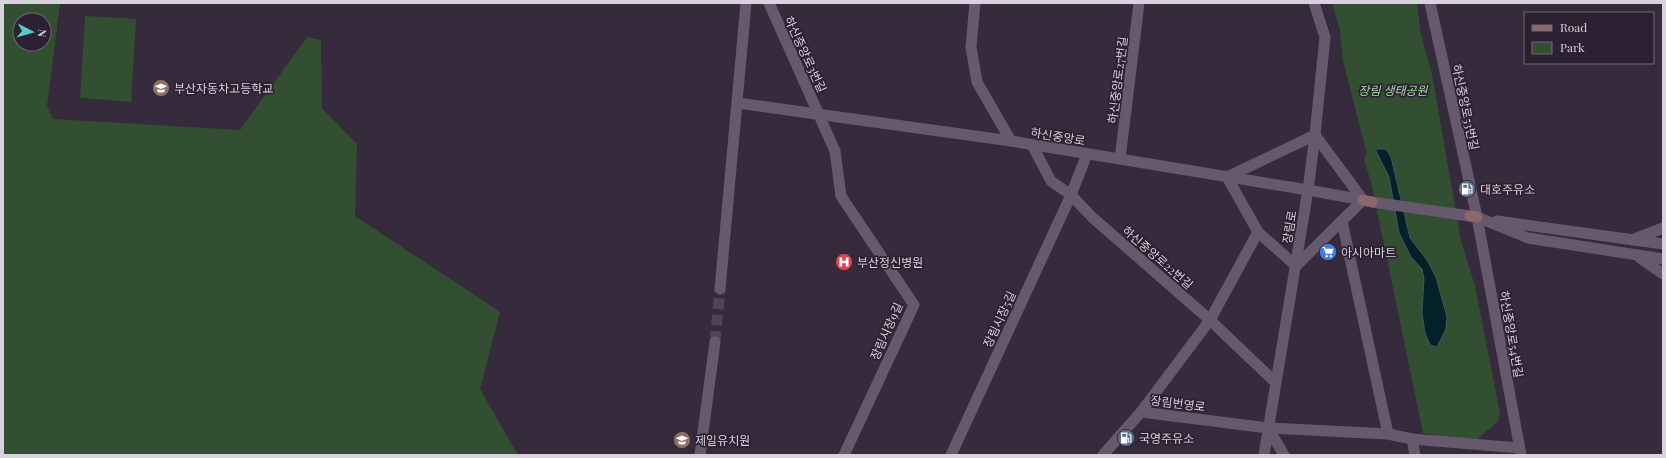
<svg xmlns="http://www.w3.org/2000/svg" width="1666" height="458" viewBox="0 0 1666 458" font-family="'Playfair Display','Noto Sans KR',serif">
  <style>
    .green { fill: #324f31; fill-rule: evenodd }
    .water { fill: #042028; stroke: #44555f }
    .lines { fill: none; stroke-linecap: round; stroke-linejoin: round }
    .minor-tunnel { stroke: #4e4454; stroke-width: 11; stroke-dasharray: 11 5.5; stroke-linecap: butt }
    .minor { stroke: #66596d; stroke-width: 11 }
    .tertiary { stroke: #66596d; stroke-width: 11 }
    .secondary { stroke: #8c676b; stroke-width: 11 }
    .labels { text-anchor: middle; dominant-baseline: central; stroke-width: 3.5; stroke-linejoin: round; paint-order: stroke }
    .street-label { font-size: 12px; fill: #d9d2de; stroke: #2c2132 }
    .poi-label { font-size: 12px; fill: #d9d2de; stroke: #2c2132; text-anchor: start }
    .park-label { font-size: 12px; font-style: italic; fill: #a8dba5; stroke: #2c2132 }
  </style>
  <rect width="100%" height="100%" fill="#362b3c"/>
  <g class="green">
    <path d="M 3,3 L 60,3 L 47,106 L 53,119 L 240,130 L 307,37 L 321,40 L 322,108 L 357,144 L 355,216 L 500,312 L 480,389 L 518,455 L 3,455 ZM 20,20 L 44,20 L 44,44 L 20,44 Z"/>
    <polygon points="1332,3 1417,3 1421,35 1432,74 1461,241 1475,286 1500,413 1498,421 1474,442 1423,433 1372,186 1364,159 1367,154 1343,61 1340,31"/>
    <polygon points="85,16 136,19 131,102 80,98"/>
  </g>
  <polygon class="water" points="1375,149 1386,149 1391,157 1410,238 1427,260 1436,277 1447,317 1446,329 1437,347 1430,345 1425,333 1422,313 1424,279 1422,269 1411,257 1399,233 1389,177"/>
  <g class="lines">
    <polyline class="minor-tunnel" points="715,342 720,289"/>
    <g class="minor">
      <polyline points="769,3 835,151 841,196 914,305 844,455"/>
      <polyline points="975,3 971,47 977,82 1011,141"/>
      <polyline points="1430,3 1477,217 1521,455"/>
      <polyline points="738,103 1011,141 1308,190 1315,135 1325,37 1314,3"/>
      <polyline points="1032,145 1051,181 1071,195 1093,218 1210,320 1276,383"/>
      <polyline points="1120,159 1139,3"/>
      <polyline points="1227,177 1315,135 1363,200"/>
      <polyline points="1342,221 1388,434"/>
      <polyline points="720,289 746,3"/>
      <polyline points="1141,412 1210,320 1258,232"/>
      <polyline points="1268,428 1388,434 1412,439"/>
      <polyline points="1268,428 1284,455"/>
      <polyline points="700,455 715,342"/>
      <polyline points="951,455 1071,195 1087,154"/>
      <polyline points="1415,455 1412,439 1519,448"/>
    </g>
    <g class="tertiary">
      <polyline points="1227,177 1258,232 1296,266 1363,200"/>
      <polyline points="1372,202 1470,216"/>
      <polyline points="1477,217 1528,238 1663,259"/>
      <polyline points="1497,221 1663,244"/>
      <polyline points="1632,240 1663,228"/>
      <polyline points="1640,258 1663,274"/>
      <polyline points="1103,455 1141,412 1268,428"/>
      <polyline points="1264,455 1308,190 1363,200"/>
    </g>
    <g class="secondary">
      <polyline points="1363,200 1372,202"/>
      <polyline points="1470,216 1477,217"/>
    </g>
  </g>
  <defs>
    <symbol id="school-disc" viewBox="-11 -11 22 22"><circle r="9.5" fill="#8d6e63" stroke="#2c2132"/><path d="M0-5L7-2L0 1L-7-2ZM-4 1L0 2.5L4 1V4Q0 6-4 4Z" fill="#fff"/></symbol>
    <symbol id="fuel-disc" viewBox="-11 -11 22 22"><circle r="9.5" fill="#5c6f8a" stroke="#2c2132"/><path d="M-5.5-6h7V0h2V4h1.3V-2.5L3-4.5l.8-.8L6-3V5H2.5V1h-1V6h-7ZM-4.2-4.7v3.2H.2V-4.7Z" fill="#fff"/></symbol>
    <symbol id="supermarket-disc" viewBox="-11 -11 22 22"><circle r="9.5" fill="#3f7fe0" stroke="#2c2132"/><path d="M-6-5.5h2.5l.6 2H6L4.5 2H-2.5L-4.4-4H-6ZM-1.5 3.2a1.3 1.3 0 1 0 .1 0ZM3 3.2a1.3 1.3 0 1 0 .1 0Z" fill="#fff"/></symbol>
    <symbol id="hospital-disc" viewBox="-11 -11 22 22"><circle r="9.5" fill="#e0444e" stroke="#2c2132"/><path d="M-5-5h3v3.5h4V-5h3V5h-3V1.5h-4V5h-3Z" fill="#fff"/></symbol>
  </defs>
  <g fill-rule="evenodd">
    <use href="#school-disc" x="151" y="78" width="20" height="20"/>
    <use href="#fuel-disc" x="1457" y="179" width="20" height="20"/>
    <use href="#supermarket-disc" x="1318" y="242" width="20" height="20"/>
    <use href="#hospital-disc" x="834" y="252" width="20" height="20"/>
    <use href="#fuel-disc" x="1116" y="428" width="20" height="20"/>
    <use href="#school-disc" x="672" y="430" width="20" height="20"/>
  </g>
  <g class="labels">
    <g class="street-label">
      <text transform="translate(806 54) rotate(65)">하신중앙로3번길</text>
      <text transform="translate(1117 80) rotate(-83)">하신중앙로27번길</text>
      <text transform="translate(1466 107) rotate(78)">하신중앙로53번길</text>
      <text transform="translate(1058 136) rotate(9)">하신중앙로</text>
      <text transform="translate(1289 227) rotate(-81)">장림로</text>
      <text transform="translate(1158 257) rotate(41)">하신중앙로22번길</text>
      <text transform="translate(999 319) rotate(-65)">장림시장5길</text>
      <text transform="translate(886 331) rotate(-66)">장림시장9길</text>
      <text transform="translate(1512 334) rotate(80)">하신중앙로54번길</text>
      <text transform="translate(1178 403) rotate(7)">장림번영로</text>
    </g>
    <g class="poi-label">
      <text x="174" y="88">부산자동차고등학교</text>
      <text x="1480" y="189">대호주유소</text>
      <text x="1341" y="252">아시아마트</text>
      <text x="857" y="262">부산정신병원</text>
      <text x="1139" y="438">국영주유소</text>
      <text x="695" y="440">제일유치원</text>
    </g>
    <g class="park-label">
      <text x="1393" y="90">장림 생태공원</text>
    </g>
  </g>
  <rect width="1666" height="458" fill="none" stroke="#d9d2de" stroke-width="8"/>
  <rect x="1524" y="12" width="130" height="52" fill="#2c2132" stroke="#716877"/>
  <rect x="1532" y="25" width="20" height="6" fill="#8c676b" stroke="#716877"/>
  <text x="1560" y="32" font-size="12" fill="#d9d2de">Road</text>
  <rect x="1532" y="42" width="20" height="12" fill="#324f31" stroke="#716877"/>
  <text x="1560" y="52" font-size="12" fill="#d9d2de">Park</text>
  <g transform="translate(32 32) rotate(96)"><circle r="19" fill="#2c2132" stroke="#716877"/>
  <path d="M0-3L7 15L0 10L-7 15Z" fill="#52cdcc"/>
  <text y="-6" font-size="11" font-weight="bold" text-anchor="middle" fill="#d9d2de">N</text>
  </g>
</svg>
